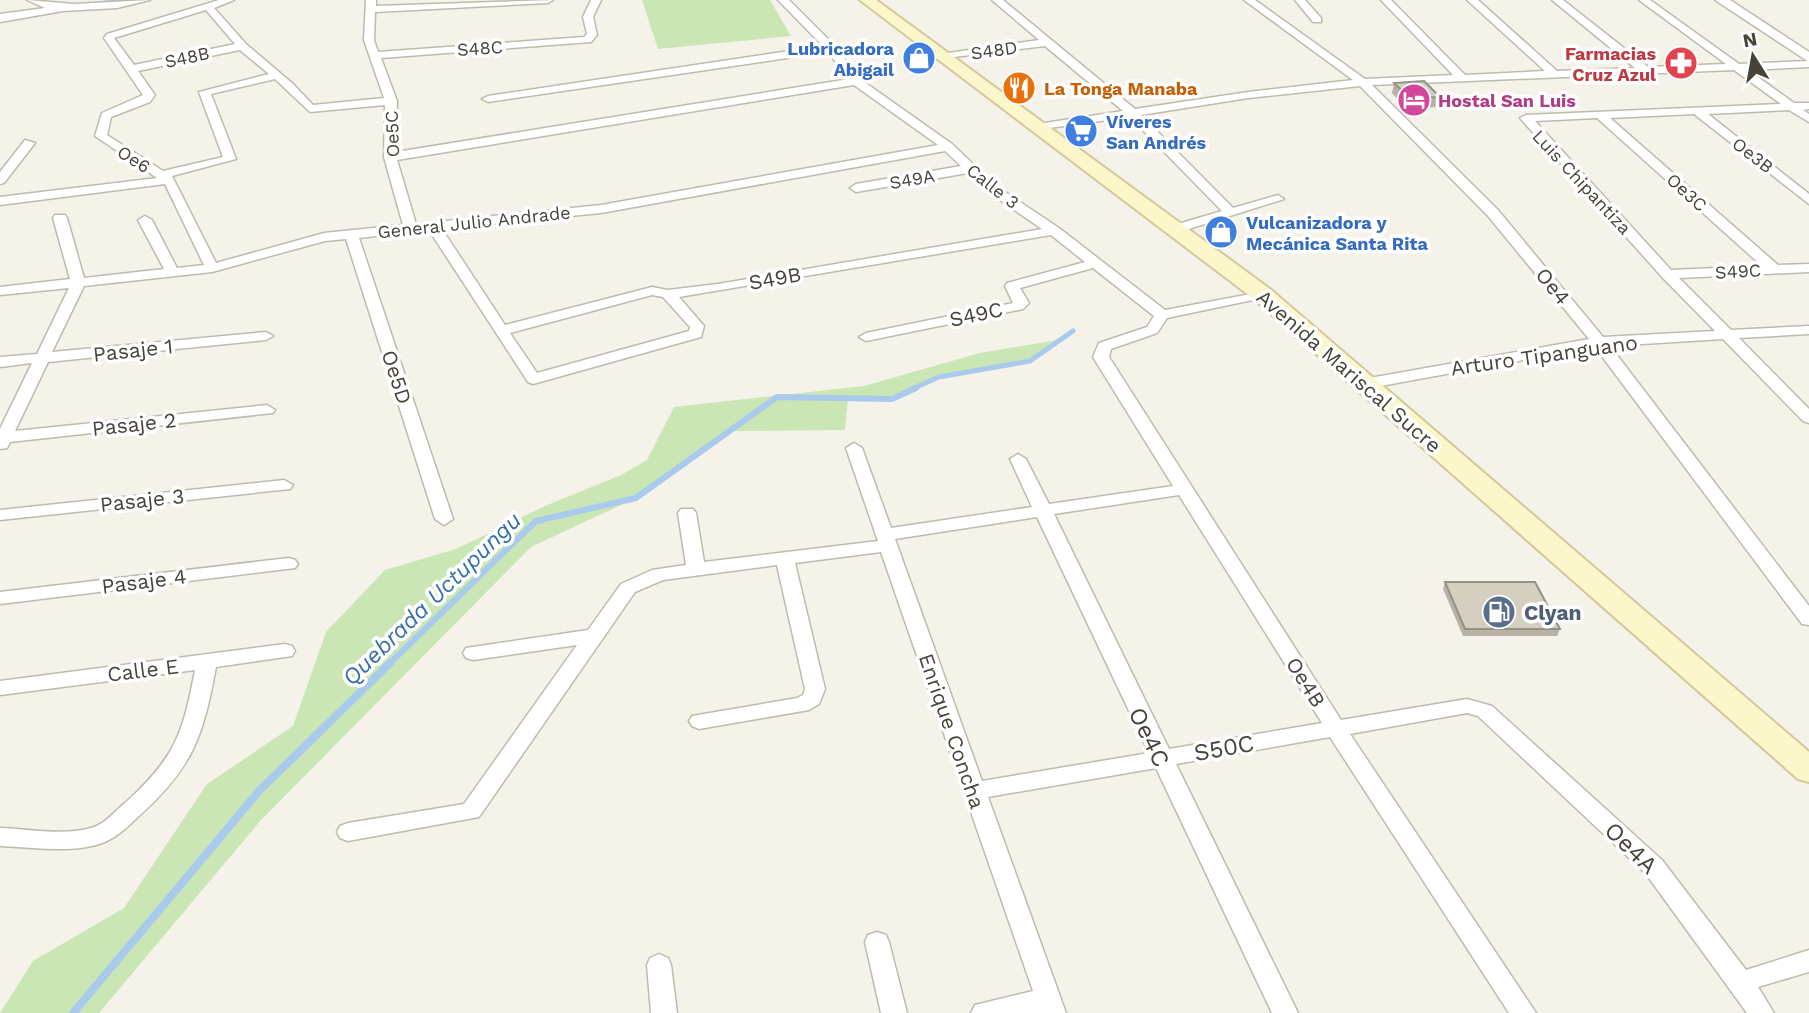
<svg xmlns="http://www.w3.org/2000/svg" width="1809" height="1013" viewBox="0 0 1809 1013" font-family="'Work Sans',sans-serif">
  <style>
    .green { fill: #cae6b5 }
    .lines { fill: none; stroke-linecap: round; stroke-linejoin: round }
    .stream-far3 { stroke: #a9c9ed; stroke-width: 3.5 }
    .stream-far2 { stroke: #a9c9ed; stroke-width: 5 }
    .stream-far1 { stroke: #a9c9ed; stroke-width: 6 }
    .stream { stroke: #a9c9ed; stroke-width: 8 }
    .minor-casing { stroke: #bfbbac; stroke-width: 3 }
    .tertiary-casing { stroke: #bfbbac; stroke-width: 3 }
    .secondary-casing { stroke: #d1c99b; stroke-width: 4 }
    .minor { fill: #fff; fill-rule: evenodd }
    .tertiary { fill: #fff; fill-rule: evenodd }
    .secondary { fill: #fcf6cb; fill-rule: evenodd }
    .wall { fill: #b7b2a4 }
    .building { fill: #d5cfbf; stroke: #959186; stroke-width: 2 }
    .labels { text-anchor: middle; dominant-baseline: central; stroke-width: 7; stroke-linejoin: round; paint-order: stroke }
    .far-street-label { font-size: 18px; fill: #474338; stroke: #fff }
    .far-shop-label { font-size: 18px; font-weight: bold; fill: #366cbe; stroke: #fff; text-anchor: start }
    .far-health-label { font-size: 18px; font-weight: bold; fill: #be3a42; stroke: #fff; text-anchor: end }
    .far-food-label { font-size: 18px; font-weight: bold; fill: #c56008; stroke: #fff; text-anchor: start }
    .far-hotel-label { font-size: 18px; font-weight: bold; fill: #b23c85; stroke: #fff; text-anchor: start }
    .street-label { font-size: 21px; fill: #474338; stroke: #fff }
    .service-label { font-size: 21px; font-weight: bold; fill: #4e5e75; stroke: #fff; text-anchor: start }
    .water-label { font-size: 23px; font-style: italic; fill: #366dae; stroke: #fff }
    .near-street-label { font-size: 24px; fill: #474338; stroke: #fff }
  </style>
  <rect width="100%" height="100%" fill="#f4f2e9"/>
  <g class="green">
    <polygon points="642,0 770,0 791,36 658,49"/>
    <polygon points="1063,339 1030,361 939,377 892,399 848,398 845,430 730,431 636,498 531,547 261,820 99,1013 0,1013 33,961 124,908 207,784 293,726 326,632 385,570 456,549 545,506 621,475 647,460 674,407 864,386 980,353"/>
  </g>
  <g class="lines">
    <polyline class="stream-far3" points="98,3 124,0"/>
    <polyline class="stream-far2" points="912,389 939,377 1030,361 1073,331"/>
    <polyline class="stream-far1" points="388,665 536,521 636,498 777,397 892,399 916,388"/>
    <polyline class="stream" points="73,1013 259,791 390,663"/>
    <defs>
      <g id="minor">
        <path d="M 219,0 L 234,0 L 214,8 L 246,44 L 293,84 L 313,105 L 384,98 L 364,40 L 366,0 L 376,0 L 376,6 L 553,0 L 548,3 L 375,12 L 374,40 L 378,52 L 584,37 L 587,34 L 583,17 L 591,0 L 601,0 L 593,17 L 597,35 L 591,42 L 381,58 L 397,101 L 396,152 L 849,79 L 828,52 L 488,102 L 482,99 L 488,96 L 823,46 L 778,0 L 789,0 L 835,46 L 860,79 L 952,144 L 996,186 L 1059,228 L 1165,310 L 1267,291 L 1267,297 L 1167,318 L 1157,333 L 1111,349 L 1109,357 L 1341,720 L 1467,699 L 1492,706 L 1662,860 L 1746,970 L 1809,950 L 1809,972 L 1758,987 L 1774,1013 L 1747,1013 L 1646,874 L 1478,716 L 1467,713 L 1350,734 L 1536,1013 L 1509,1013 L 1330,737 L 1176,764 L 1298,1013 L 1272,1013 L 1156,768 L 988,797 L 1066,1013 L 971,1013 L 975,1005 L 1033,991 L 881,552 L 795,563 L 825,689 L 819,704 L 809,710 L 699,729 L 692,726 L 689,721 L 692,716 L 797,698 L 803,695 L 805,689 L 777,565 L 663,580 L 635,592 L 479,817 L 348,841 L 340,838 L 337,832 L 340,826 L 348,823 L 464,804 L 577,645 L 473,660 L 466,658 L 463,653 L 466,648 L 588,630 L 621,584 L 652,570 L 686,565 L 678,513 L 681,509 L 693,509 L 696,513 L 704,562 L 878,541 L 846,448 L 854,443 L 862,448 L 891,528 L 1032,507 L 1010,459 L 1018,454 L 1026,459 L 1049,504 L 1173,486 L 1093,357 L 1099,343 L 1147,327 L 1154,316 L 1093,268 L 1020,288 L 1029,303 L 1023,309 L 866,341 L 859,337 L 866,333 L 1013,303 L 1005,286 L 1007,283 L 1085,262 L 1051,235 L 679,297 L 704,326 L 701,337 L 533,384 L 528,382 L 429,230 L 359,238 L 453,519 L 444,525 L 435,519 L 346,239 L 325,241 L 212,272 L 84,286 L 52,352 L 266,332 L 273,336 L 266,340 L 48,362 L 15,431 L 267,405 L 275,410 L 273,413 L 10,442 L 7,448 L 0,449 L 0,429 L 32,363 L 0,367 L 0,357 L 37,354 L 69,288 L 0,295 L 0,287 L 70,279 L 53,218 L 55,215 L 65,215 L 67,218 L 84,278 L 164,269 L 138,220 L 145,216 L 152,220 L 177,268 L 204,265 L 165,184 L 0,205 L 0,197 L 157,178 L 95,136 L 102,113 L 143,95 L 104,38 L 107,34 ZM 206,10 L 235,44 L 134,65 L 114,38 ZM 240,50 L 269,74 L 199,92 L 223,157 L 163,171 L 107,135 L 111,117 L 150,102 L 155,95 L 138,71 ZM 275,79 L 310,112 L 385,105 L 384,157 L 403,225 L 324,233 L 216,263 L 172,176 L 236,159 L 211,94 ZM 854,85 L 938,145 L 601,205 L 416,224 L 397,160 ZM 945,151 L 961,166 L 856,184 L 850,188 L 856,192 L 968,173 L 988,192 L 1042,229 L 718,284 L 668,290 L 652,287 L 505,325 L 442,229 L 601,213 ZM 652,295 L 663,297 L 690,327 L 689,331 L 537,373 L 510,333 ZM 1179,495 L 1322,723 L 1169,749 L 1054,514 ZM 1037,517 L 1149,753 L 982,781 L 895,539 Z"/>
        <path d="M 992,0 L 1003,0 L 1135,109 L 1248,92 L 1353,80 L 1244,0 L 1255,0 L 1365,79 L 1453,75 L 1381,0 L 1391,0 L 1465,75 L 1545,71 L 1467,0 L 1478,0 L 1557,71 L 1635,68 L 1552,0 L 1563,0 L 1648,67 L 1726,64 L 1639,0 L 1650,0 L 1739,64 L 1809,61 L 1809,67 L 1748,70 L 1794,103 L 1809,103 L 1809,109 L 1803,110 L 1809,114 L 1809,122 L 1789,110 L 1708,114 L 1809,194 L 1809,204 L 1694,114 L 1610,118 L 1778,265 L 1809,264 L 1809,272 L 1679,278 L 1731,330 L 1809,326 L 1809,334 L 1739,338 L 1809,409 L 1809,423 L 1803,421 L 1723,339 L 1610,346 L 1809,606 L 1809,625 L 1802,624 L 1595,347 L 1364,389 L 1358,387 L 1356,384 L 1358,381 L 1364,379 L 1589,339 L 1488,216 L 1360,86 L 1248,98 L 1141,115 L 1233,208 L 1278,195 L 1284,199 L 1176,233 L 1169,229 L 1171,226 L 1222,211 L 1130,117 L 1034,130 L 1034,126 L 1038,124 L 1123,111 L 1045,46 L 937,59 L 936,57 L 941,54 L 1039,40 ZM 1734,70 L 1781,104 L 1526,115 L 1520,118 L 1662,277 L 1715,331 L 1603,337 L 1498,210 L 1372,85 ZM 1597,118 L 1762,266 L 1671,270 L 1535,121 Z"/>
        <polygon points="1295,0 1305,0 1321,18 1321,22 1313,22"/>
        <polygon points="25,140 35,143 4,183 0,184 0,172"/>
        <polygon points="284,480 293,485 290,489 0,520 0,510"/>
        <polygon points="289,558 295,560 298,564 295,568 0,604 0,592"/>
        <path d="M 285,644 L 292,646 L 295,651 L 292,656 L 216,667 C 203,737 193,767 140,815 C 126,828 115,840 96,845 C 66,853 31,847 0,846 L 0,828 C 29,829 63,836 91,828 C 104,825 115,811 125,803 C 175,758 183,734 195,670 L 0,695 L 0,681 Z"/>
        <polygon points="877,932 886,935 889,942 907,1013 881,1013 865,942 868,935"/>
        <polygon points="659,954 668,958 671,965 677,1013 651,1013 647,965 650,958"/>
      </g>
      <g id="tertiary">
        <polygon points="27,0 74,4 150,0 117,8 63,11 0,22 0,14 45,8"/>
        <polygon points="1715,0 1730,0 1809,52 1809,62"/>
      </g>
      <polygon id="secondary" points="860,0 876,0 1270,289 1809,752 1809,782 1798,779 1254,299"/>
    </defs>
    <use href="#minor" class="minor-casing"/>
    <use href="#tertiary" class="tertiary-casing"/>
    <use href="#secondary" class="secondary-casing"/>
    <use href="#minor" class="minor"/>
    <use href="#tertiary" class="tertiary"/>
    <use href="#secondary" class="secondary"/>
  </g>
  <g class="wall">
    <polygon points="1394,83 1440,97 1437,107 1407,109 1392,93"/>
    <polygon points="1445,582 1560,629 1557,636 1463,636 1443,589"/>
  </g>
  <g class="building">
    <polygon points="1424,81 1440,97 1410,98 1394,83"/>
    <polygon points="1445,582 1535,582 1560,629 1465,629"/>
  </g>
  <defs>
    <symbol id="shop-disc" viewBox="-11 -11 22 22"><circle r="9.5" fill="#3f7fe0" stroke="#fff"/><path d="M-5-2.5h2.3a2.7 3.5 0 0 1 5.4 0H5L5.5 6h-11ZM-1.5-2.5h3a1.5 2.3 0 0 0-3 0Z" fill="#fff"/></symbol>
    <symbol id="pharmacy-disc" viewBox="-11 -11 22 22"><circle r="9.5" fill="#e0444e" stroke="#fff"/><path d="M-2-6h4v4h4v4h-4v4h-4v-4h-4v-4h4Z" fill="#fff"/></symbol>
    <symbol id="restaurant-disc" viewBox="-11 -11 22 22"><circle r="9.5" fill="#e8710a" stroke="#fff"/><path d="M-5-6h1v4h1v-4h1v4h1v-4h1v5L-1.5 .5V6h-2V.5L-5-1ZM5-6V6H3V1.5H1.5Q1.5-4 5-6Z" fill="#fff"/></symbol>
    <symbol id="hotel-disc" viewBox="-11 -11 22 22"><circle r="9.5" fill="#d1479c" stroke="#fff"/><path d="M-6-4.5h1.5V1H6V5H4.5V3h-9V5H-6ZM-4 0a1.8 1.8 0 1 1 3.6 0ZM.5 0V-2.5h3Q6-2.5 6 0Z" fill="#fff"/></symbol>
    <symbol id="supermarket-disc" viewBox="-11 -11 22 22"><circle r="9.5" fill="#3f7fe0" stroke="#fff"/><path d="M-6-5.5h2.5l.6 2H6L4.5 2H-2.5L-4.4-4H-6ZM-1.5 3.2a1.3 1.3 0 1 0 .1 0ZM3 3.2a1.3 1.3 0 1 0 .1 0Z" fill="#fff"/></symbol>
    <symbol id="fuel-disc" viewBox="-11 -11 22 22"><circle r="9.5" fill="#5c6f8a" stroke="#fff"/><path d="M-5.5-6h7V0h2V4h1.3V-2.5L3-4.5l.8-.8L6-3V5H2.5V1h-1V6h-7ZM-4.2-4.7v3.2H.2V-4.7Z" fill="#fff"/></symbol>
  </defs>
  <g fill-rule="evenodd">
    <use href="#shop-disc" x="900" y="39" width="38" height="38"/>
    <use href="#pharmacy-disc" x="1662" y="44" width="38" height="38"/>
    <use href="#restaurant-disc" x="1000" y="69" width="38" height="38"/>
    <use href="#hotel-disc" x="1395" y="81" width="38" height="38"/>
    <use href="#supermarket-disc" x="1062" y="112" width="38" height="38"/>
    <use href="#shop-disc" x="1202" y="213" width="38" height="38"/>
    <use href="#fuel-disc" x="1480" y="593" width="38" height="38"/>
  </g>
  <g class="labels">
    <g class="far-street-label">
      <text transform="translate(480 48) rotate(-4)">S48C</text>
      <text transform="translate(994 50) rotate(-8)">S48D</text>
      <text transform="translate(187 57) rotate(-12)">S48B</text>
      <text transform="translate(392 134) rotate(-92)">Oe5C</text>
      <text transform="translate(1753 155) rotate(38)">Oe3B</text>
      <text transform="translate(134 159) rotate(32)">Oe6</text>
      <text transform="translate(912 179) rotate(-10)">S49A</text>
      <text transform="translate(1582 182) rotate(47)">Luis Chipantiza</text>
      <text transform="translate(993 186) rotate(38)">Calle 3</text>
      <text transform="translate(1687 192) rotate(42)">Oe3C</text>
      <text transform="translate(474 222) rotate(-6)">General Julio Andrade</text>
      <text transform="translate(1738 271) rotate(-3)">S49C</text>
    </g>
    <g class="far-shop-label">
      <text x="894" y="48" text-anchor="end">Lubricadora<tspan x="894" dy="21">Abigail</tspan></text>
      <text x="1106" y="121">Víveres<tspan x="1106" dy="21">San Andrés</tspan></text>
      <text x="1246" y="222">Vulcanizadora y<tspan x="1246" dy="21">Mecánica Santa Rita</tspan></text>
    </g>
    <g class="far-health-label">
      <text x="1656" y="53">Farmacias<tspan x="1656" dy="21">Cruz Azul</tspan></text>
    </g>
    <g class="far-food-label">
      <text x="1044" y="88">La Tonga Manaba</text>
    </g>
    <g class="far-hotel-label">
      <text x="1438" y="100">Hostal San Luis</text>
    </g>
    <g class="street-label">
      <text transform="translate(775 278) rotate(-10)">S49B</text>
      <text transform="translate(1553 286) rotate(51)">Oe4</text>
      <text transform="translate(976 314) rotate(-12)">S49C</text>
      <text transform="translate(133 350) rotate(-6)">Pasaje 1</text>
      <text transform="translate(1544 355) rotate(-8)">Arturo Tipanguano</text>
      <text transform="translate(1349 371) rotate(41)">Avenida Mariscal Sucre</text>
      <text transform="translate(397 377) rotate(72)">Oe5D</text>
      <text transform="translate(134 424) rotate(-6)">Pasaje 2</text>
      <text transform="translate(142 500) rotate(-6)">Pasaje 3</text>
      <text transform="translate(144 581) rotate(-7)">Pasaje 4</text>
      <text transform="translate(143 670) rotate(-7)">Calle E</text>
      <text transform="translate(1306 682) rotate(58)">Oe4B</text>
      <text transform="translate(952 731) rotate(71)">Enrique Concha</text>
    </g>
    <g class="service-label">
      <text x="1524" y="612">Clyan</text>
    </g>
    <g class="water-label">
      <text transform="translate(432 599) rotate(-44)">Quebrada Uctupungu</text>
    </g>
    <g class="near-street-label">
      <text transform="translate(1149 737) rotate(64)">Oe4C</text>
      <text transform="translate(1224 748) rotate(-10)">S50C</text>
      <text transform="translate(1631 848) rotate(44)">Oe4A</text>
    </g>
  </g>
  <g transform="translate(1753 56) rotate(349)" stroke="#ffffff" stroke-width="5" paint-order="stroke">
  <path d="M0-5L12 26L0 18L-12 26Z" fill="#474338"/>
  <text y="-10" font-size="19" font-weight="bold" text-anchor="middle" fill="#474338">N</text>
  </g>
</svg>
